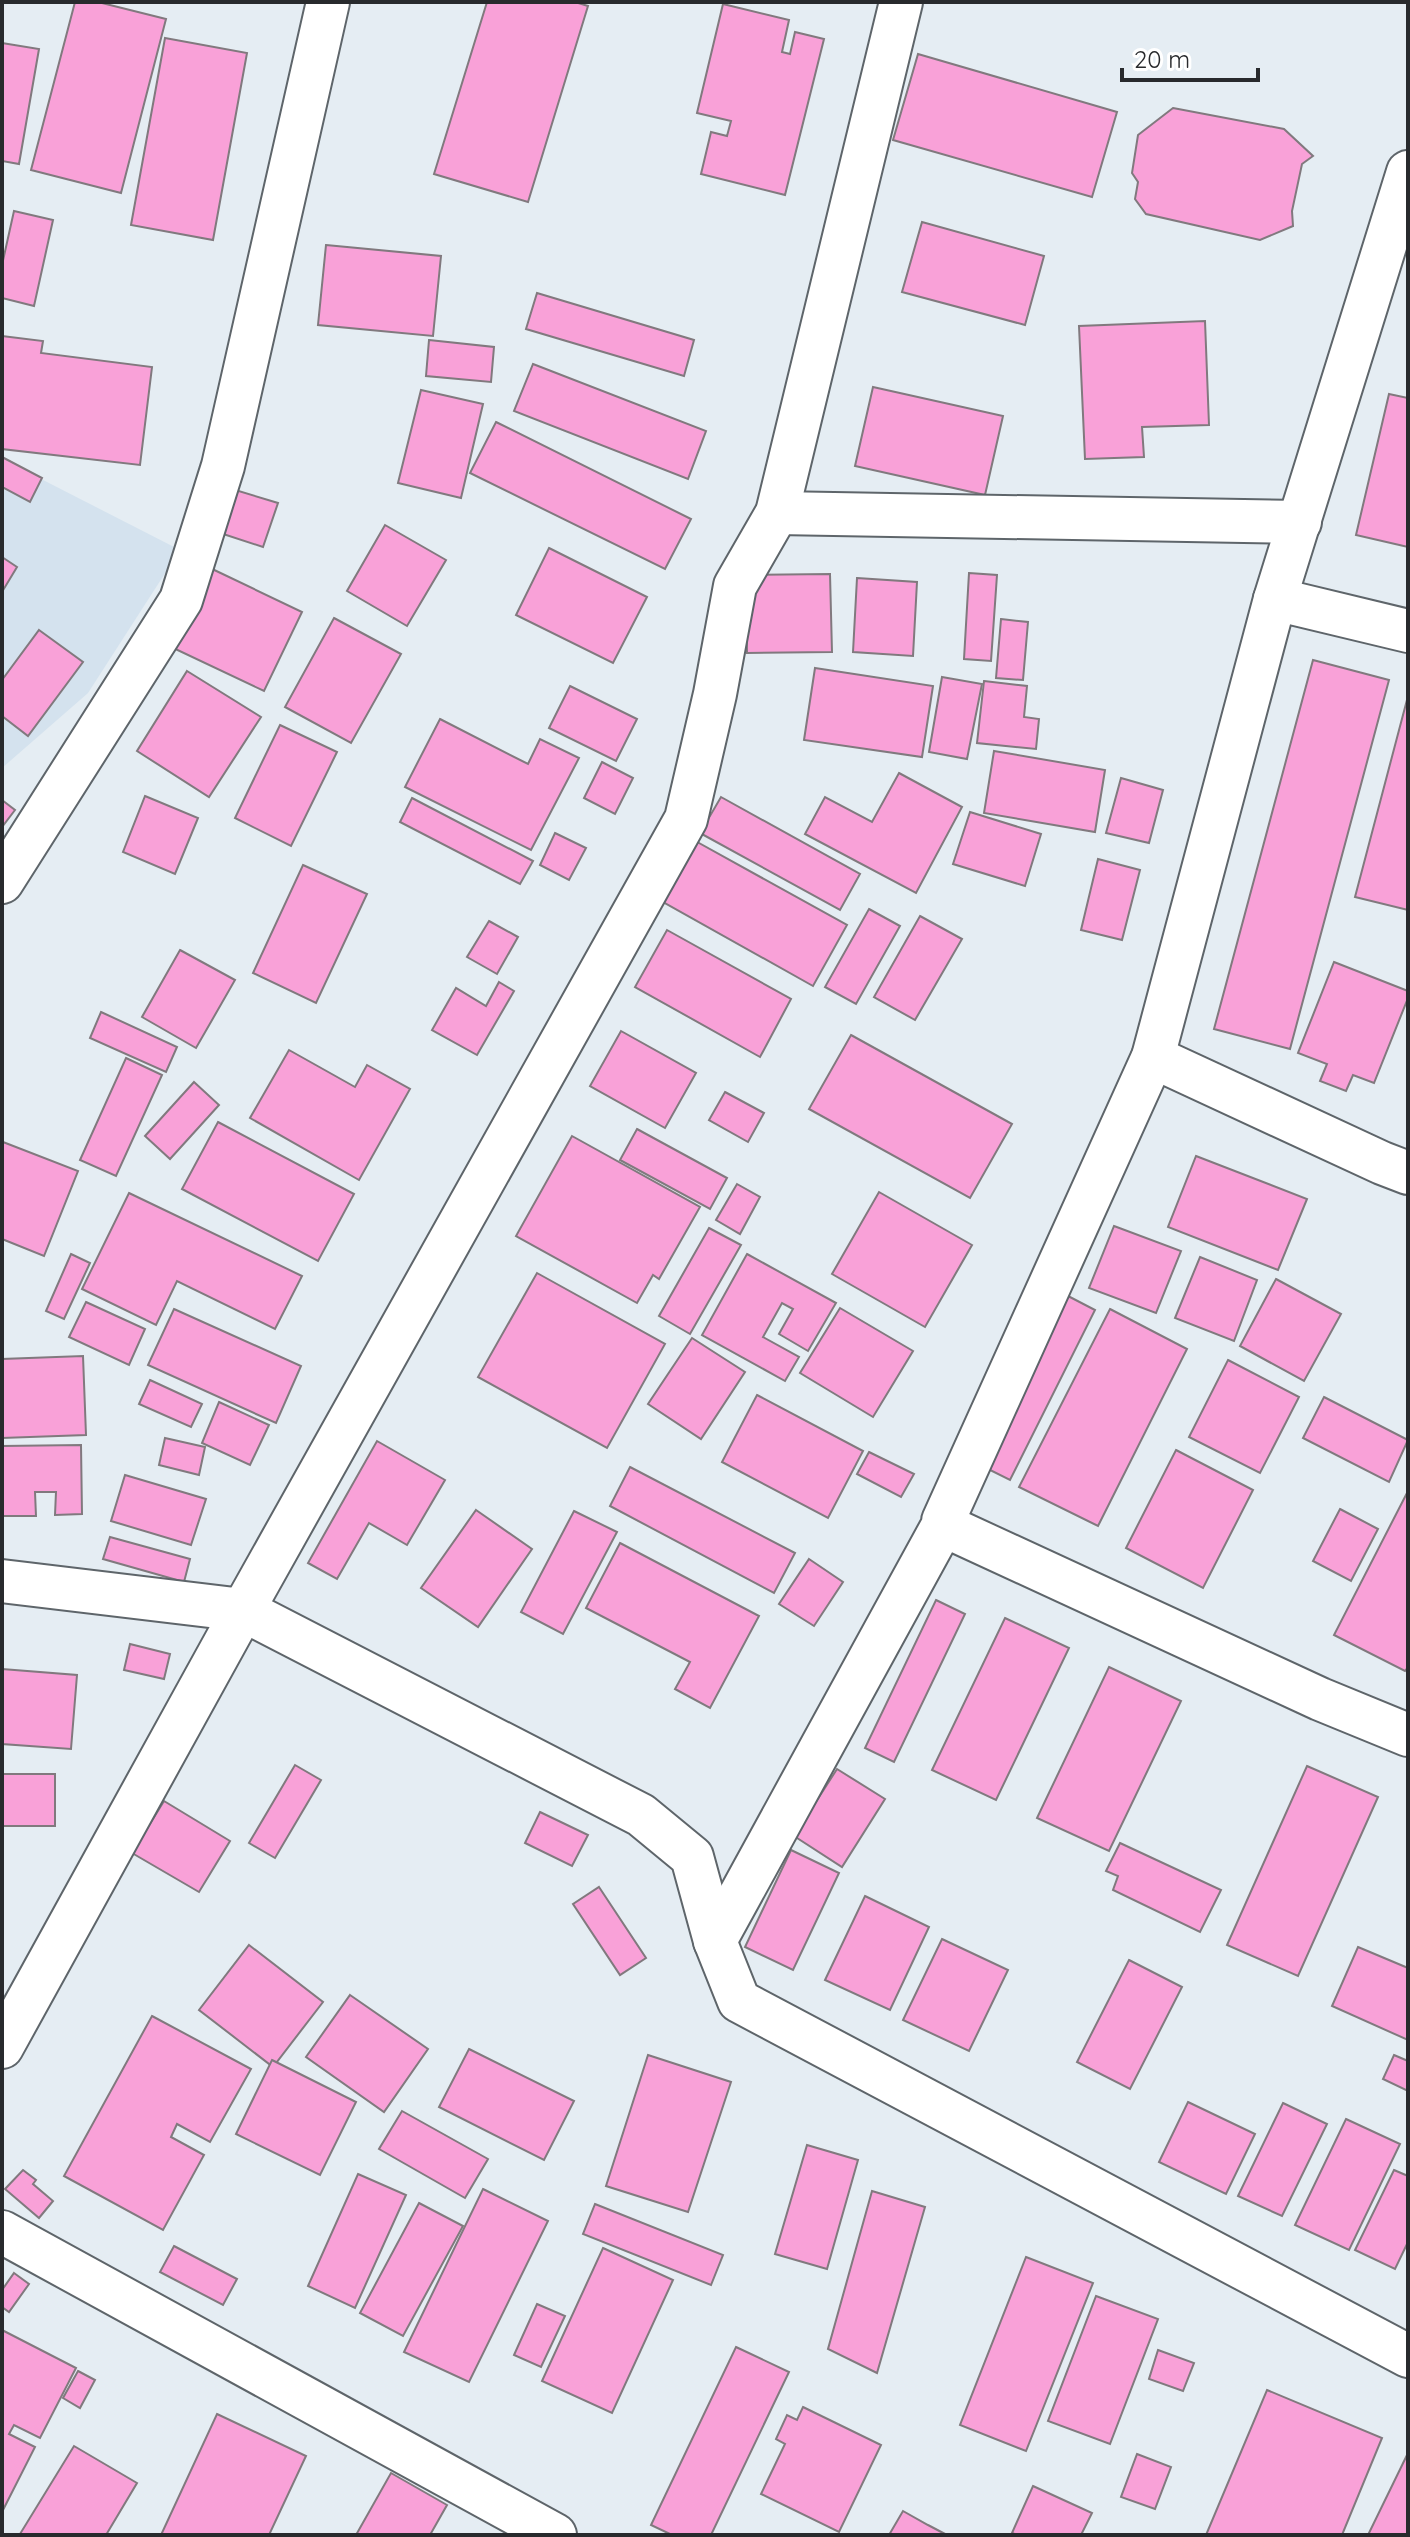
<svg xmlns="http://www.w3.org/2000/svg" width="1410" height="2537" viewBox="0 0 1410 2537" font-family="Quicksand,sans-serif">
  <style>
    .built { fill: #d4e2ee }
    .building { fill: #f9a1d8; stroke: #81797e; stroke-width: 2 }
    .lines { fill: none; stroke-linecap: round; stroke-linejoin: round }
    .minor-casing { stroke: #5e656a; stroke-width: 46 }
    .minor { stroke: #fff; stroke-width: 42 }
  </style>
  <rect width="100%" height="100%" fill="#e5edf3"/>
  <polygon class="built" points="2,459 180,550 88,693 2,768"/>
  <g class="building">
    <polygon points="75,2 98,2 166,19 121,193 31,170"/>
    <polygon points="487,2 575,2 588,6 528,202 434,174"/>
    <polygon points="723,4 789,20 782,52 790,54 795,32 824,39 785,195 701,174 711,132 727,136 731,121 697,113"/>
    <polygon points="165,38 247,53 213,240 131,225"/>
    <polygon points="2,43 39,49 19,164 2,161"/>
    <polygon points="918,54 1117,112 1092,197 893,140"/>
    <polygon points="1173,108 1284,129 1313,156 1302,164 1292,211 1293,226 1260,240 1146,214 1135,199 1138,182 1132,173 1138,135"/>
    <polygon points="14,211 53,220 34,306 2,298 2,265"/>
    <polygon points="922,222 1044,256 1025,325 902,292"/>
    <polygon points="326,245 441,256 433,336 318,325"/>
    <polygon points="537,293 694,340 684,376 526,329"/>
    <polygon points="1205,321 1209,425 1142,427 1144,457 1085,459 1079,326"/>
    <polygon points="2,336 43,341 41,353 152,367 140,465 2,449"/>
    <polygon points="429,340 494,347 491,382 426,376"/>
    <polygon points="533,364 706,431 688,479 514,411"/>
    <polygon points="873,387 1003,416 985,495 855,466"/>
    <polygon points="421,390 483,404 461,498 398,483"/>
    <polygon points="1389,394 1408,398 1408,547 1356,535"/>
    <polygon points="496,422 691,519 665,569 470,473"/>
    <polygon points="2,457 42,478 30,502 2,487"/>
    <polygon points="222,486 278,503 263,547 208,529"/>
    <polygon points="385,525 446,560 407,626 347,591"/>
    <polygon points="549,548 647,597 613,663 516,615"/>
    <polygon points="2,557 17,567 2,592"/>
    <polygon points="208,567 302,612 264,691 169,646"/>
    <polygon points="969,573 997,575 991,661 964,659"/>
    <polygon points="830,574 832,652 747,653 746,575"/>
    <polygon points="857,578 917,582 913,656 853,652"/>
    <polygon points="334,618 401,654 351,743 285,707"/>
    <polygon points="1001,619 1028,622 1023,680 996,678"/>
    <polygon points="39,630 83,662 28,736 2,716 2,680"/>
    <polygon points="1313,660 1389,680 1290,1049 1214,1029"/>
    <polygon points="815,668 933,686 922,757 804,740"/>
    <polygon points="187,671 261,717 209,797 137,751"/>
    <polygon points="942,677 982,684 967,759 929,752"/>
    <polygon points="984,681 1027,686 1024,717 1039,719 1036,749 977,743"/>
    <polygon points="570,686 637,719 616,761 549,728"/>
    <polygon points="1408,696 1408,910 1355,897"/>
    <polygon points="440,719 528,764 540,739 579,758 531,850 405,787"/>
    <polygon points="280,725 337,752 291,846 235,818"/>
    <polygon points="994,751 1105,770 1095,832 984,813"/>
    <polygon points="602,762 633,778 615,814 584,798"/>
    <polygon points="899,773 962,807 916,893 805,834 825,797 872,822"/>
    <polygon points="1121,778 1163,790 1149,843 1106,833"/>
    <polygon points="145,796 198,818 175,874 123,852"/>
    <polygon points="721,797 860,874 840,910 700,833"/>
    <polygon points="412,798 533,861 520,884 400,822"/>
    <polygon points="2,800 15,810 2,827"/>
    <polygon points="970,812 1041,834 1025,886 953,864"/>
    <polygon points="555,833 586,848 569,880 540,865"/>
    <polygon points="690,838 847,925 813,986 656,898"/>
    <polygon points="1098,859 1140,870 1122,940 1081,930"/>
    <polygon points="303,865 367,894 316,1003 253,973"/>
    <polygon points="869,909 900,926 856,1004 825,987"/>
    <polygon points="920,916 962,939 915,1020 874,997"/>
    <polygon points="489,921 518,937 497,974 467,957"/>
    <polygon points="667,930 791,999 760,1057 635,987"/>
    <polygon points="180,950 235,980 196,1048 142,1017"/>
    <polygon points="1334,962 1408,991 1408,998 1374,1083 1353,1075 1346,1091 1320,1081 1327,1064 1298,1053"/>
    <polygon points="499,982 514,991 477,1055 432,1030 456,988 486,1006"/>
    <polygon points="101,1012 177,1047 166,1072 90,1038"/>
    <polygon points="621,1031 696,1073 665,1128 590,1086"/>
    <polygon points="851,1035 1012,1124 970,1198 809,1109"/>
    <polygon points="289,1050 355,1087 367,1065 410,1089 359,1180 250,1118"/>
    <polygon points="126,1058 162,1075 116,1176 80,1160"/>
    <polygon points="194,1082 219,1105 170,1159 145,1136"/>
    <polygon points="725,1092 764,1113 748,1142 709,1120"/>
    <polygon points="218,1122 354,1194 318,1261 182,1189"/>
    <polygon points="637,1129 727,1178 710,1209 620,1160"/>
    <polygon points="572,1136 700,1207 659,1279 653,1275 637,1303 516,1236"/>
    <polygon points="3,1142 78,1171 44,1256 2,1239"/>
    <polygon points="1196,1156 1307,1199 1278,1270 1168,1227"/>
    <polygon points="737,1184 760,1197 740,1234 716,1220"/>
    <polygon points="879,1192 972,1245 925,1327 832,1274"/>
    <polygon points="129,1193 302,1276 275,1329 177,1281 156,1325 82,1289"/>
    <polygon points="1114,1226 1181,1251 1156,1313 1089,1288"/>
    <polygon points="709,1228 741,1245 690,1334 659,1316"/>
    <polygon points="71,1254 90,1263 64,1319 46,1311"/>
    <polygon points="747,1254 836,1303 808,1351 779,1334 793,1309 782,1303 763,1337 799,1357 785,1381 702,1335"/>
    <polygon points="1200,1257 1257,1280 1234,1341 1175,1318"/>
    <polygon points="537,1273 665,1344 607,1448 478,1377"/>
    <polygon points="1276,1279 1341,1314 1304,1381 1240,1346"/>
    <polygon points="1068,1296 1095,1310 1010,1480 982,1466"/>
    <polygon points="86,1302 145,1329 129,1365 69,1337"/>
    <polygon points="840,1308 913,1351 873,1417 800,1373"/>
    <polygon points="174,1309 301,1366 276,1423 148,1365"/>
    <polygon points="1110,1309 1187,1349 1098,1526 1019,1487"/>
    <polygon points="692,1338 745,1372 701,1439 648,1404"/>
    <polygon points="83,1356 86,1435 2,1438 2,1359"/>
    <polygon points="1228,1360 1299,1397 1260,1473 1189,1437"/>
    <polygon points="150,1380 202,1404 191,1427 139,1404"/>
    <polygon points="757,1395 863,1451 828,1518 722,1462"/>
    <polygon points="1324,1397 1408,1440 1389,1482 1303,1438"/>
    <polygon points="219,1402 269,1425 250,1465 202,1443"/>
    <polygon points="165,1438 205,1447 199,1475 159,1465"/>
    <polygon points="377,1441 445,1480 407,1545 369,1523 337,1579 308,1563"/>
    <polygon points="81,1445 82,1514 55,1515 56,1492 35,1492 36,1516 2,1516 2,1446"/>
    <polygon points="1176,1450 1253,1490 1203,1588 1126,1548"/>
    <polygon points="869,1452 914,1474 901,1497 857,1474"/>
    <polygon points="630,1467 795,1553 774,1593 610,1506"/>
    <polygon points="125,1475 206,1499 191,1545 111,1521"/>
    <polygon points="1408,1491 1408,1667 1405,1671 1334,1635"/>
    <polygon points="1340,1509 1378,1529 1351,1581 1313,1561"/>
    <polygon points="476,1510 532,1549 478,1627 421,1588"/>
    <polygon points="574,1511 617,1532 563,1634 521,1612"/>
    <polygon points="110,1537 190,1559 184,1582 103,1559"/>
    <polygon points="620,1543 759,1616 710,1708 675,1689 690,1662 586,1608"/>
    <polygon points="809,1559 843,1582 814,1626 779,1604"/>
    <polygon points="936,1600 965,1614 894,1762 865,1748"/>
    <polygon points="1005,1618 1069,1648 996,1800 932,1770"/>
    <polygon points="130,1644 170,1654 164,1679 124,1670"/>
    <polygon points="1109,1667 1181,1701 1109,1851 1037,1818"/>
    <polygon points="2,1669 77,1675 71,1749 2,1744"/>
    <polygon points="295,1765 321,1780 275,1858 249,1843"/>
    <polygon points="1307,1766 1378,1797 1298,1976 1227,1945"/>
    <polygon points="837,1769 885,1799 842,1867 794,1836"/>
    <rect x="2" y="1774" width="53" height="52"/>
    <polygon points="164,1801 230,1841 199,1892 132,1853"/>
    <polygon points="540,1812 588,1835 572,1866 525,1843"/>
    <polygon points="1120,1843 1221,1890 1200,1932 1113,1890 1118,1876 1106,1871"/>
    <polygon points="791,1850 839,1873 793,1970 745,1947"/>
    <polygon points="599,1887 646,1958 620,1975 573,1904"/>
    <polygon points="865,1896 929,1927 890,2010 825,1980"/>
    <polygon points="942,1939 1008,1970 969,2051 903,2020"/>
    <polygon points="249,1945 323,2002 273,2067 199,2010"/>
    <polygon points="1358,1947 1408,1968 1408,2040 1332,2006"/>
    <polygon points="1129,1960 1182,1987 1130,2089 1077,2062"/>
    <polygon points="350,1995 428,2049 384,2112 306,2057"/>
    <polygon points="152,2016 251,2069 210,2142 177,2124 171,2137 204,2155 163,2230 64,2176"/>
    <polygon points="469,2049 574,2101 544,2160 439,2107"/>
    <polygon points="648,2055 731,2082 688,2212 606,2186"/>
    <polygon points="1394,2055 1408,2061 1408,2091 1383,2079"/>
    <polygon points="272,2060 356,2102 320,2175 236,2134"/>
    <polygon points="1188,2102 1255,2134 1226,2194 1159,2162"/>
    <polygon points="1283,2103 1327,2124 1282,2216 1238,2196"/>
    <polygon points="402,2111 488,2159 465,2198 379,2149"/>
    <polygon points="1346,2119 1400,2144 1349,2250 1295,2225"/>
    <polygon points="807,2145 858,2160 827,2269 775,2254"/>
    <polygon points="23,2170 36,2180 33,2184 53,2201 39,2218 5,2189"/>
    <polygon points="1394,2170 1408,2176 1408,2242 1395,2269 1355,2250"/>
    <polygon points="358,2174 406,2195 355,2308 308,2286"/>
    <polygon points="483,2189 548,2221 469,2382 404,2352"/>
    <polygon points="872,2191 925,2207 877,2373 828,2349"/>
    <polygon points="419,2203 463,2226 403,2336 360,2313"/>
    <polygon points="595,2204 723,2255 711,2285 583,2234"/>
    <polygon points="174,2246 237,2279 223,2305 160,2272"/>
    <polygon points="603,2248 673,2280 612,2413 542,2381"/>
    <polygon points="1026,2257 1093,2283 1026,2451 960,2425"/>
    <polygon points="14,2273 29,2284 9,2312 2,2307 2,2290"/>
    <polygon points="1096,2296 1158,2319 1110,2444 1048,2421"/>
    <polygon points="537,2304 565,2316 541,2367 514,2355"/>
    <polygon points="2,2330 76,2368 40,2438 14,2425 9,2434 35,2447 2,2512"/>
    <polygon points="736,2347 789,2372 711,2535 672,2535 651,2525"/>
    <polygon points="1158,2350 1194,2363 1183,2391 1149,2379"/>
    <polygon points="78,2371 95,2380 80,2408 63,2398"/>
    <polygon points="1267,2390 1382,2438 1342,2535 1206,2535"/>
    <polygon points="803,2407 881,2445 839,2532 761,2494 785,2444 776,2439 787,2415 797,2420"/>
    <polygon points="217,2414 306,2456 269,2535 161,2535"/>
    <polygon points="74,2446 137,2483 106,2535 22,2535 20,2534"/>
    <polygon points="1408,2453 1408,2535 1368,2535"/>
    <polygon points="1137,2454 1171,2467 1155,2509 1121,2497"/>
    <polygon points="391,2473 447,2505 430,2535 356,2535"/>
    <polygon points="1033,2486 1092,2513 1081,2535 1017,2535 1012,2533"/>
    <polygon points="903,2511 928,2525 947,2535 889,2535"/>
  </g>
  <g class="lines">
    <defs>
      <g id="minor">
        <polyline points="777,513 1300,522"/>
        <polyline points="1275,599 1408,631"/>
        <polyline points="2,882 181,600 223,466 328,2"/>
        <polyline points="1153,1057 1382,1163 1408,1173"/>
        <polyline points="943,1525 1320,1699 1408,1735"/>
        <polyline points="2,1581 243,1610 641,1815 692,1857 715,1941 739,2001 1408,2356"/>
        <polyline points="715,1941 943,1525 943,1521 1153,1057 1275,599 1408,172"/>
        <polyline points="2,2047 243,1610 686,819 715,694 735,586 777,513 901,2"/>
        <polyline points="2,2232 555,2535"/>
      </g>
    </defs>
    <use href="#minor" class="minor-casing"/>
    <use href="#minor" class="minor"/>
  </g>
  <rect width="1410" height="2537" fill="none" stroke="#282a2d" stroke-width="8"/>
  <path d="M1122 68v12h136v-12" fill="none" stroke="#282a2d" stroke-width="4"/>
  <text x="1134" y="68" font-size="24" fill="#282a2d" stroke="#ffffff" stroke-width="6" paint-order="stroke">20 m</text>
</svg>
